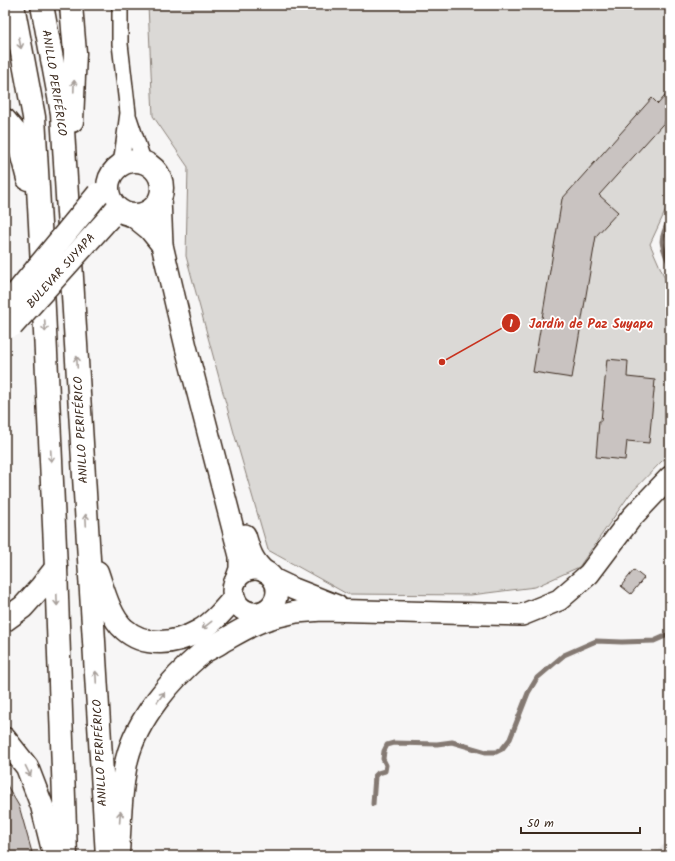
<svg xmlns="http://www.w3.org/2000/svg" width="675" height="861" viewBox="0 0 675 861" font-family="Kalam,sans-serif">
  <style>
    .built { fill: #e9e7e6 }
    .green { fill: #dbd9d6; stroke: #8b827a }
    .lines { fill: none; stroke-linecap: round; stroke-linejoin: round }
    .stream { stroke: #847972; stroke-width: 5 }
    .building { fill: #c9c3c1; stroke: #3b2a1e }
    .street-casing { stroke: #3b2a1e; stroke-width: 18 }
    .secondary-casing { stroke: #3b2a1e; stroke-width: 24 }
    .primary-casing { stroke: #3b2a1e; stroke-width: 25 }
    .highway-casing { stroke: #3b2a1e; stroke-width: 25 }
    .street { stroke: #fff; stroke-width: 15 }
    .secondary { stroke: #fff; stroke-width: 21 }
    .primary { stroke: #fff; stroke-width: 22 }
    .highway { stroke: #fff; stroke-width: 22 }
    .primary-bridge-casing { stroke: #3b2a1e; stroke-width: 25; stroke-linecap: butt }
    .primary-bridge { stroke: #fff; stroke-width: 22 }
    .oneway { stroke: #a79f9a }
    .labels { text-anchor: middle; dominant-baseline: central; stroke-width: 3.5; stroke-linejoin: round; paint-order: stroke }
    .street-label { font-size: 12px; fill: #3b2a1e; stroke: #fff }
    .leader { fill: none; stroke: #c8321e; stroke-width: 1.5 }
    .callout-dot { fill: #c8321e; stroke: #fff; stroke-width: 1.5 }
    .mark-label { font-size: 12px; text-anchor: middle; font-weight: bold; fill: #fff }
    .callout-label { font-size: 13px; text-anchor: middle; font-weight: bold; fill: #c8321e; stroke: #fff; stroke-width: 3.5; stroke-linejoin: round; paint-order: stroke }
  </style>
  <rect width="100%" height="100%" fill="#f7f6f6"/>
  <filter id="ink" filterUnits="userSpaceOnUse"><feTurbulence type="fractalNoise" baseFrequency=".025" numOctaves="2"/><feDisplacementMap in="SourceGraphic" scale="8" xChannelSelector="R" yChannelSelector="G"/><feConvolveMatrix kernelMatrix="1 2 1 2 8 2 1 2 1" color-interpolation-filters="sRGB"/></filter>
  <g filter="url(#ink)">
    <polygon class="built" points="670,840 670,856 650,856"/>
    <polygon class="green" points="148,5 670,5 670,201 650,244 670,290 670,455 662,461 630,494 579,567 535,587 471,595 347,594 268,550 234,433 186,256 188,167 153,116"/>
    <g class="lines">
      <g class="stream">
        <path d="M 670,218 C 659,240 660,243 670,265"/>
        <polyline points="373,804 375,776 378,773 385,771 386,765 383,759 384,751 387,745 394,743 437,744 452,742 486,752 496,752 502,749 510,739 528,693 537,678 564,655 596,641 622,642 654,641 670,634"/>
      </g>
    </g>
    <g class="building">
      <polygon points="670,90 670,116 599,195 618,212 596,236 572,378 533,372 562,199 652,98 658,104"/>
      <polygon points="607,359 628,361 627,377 655,380 649,443 627,441 625,460 596,457 599,421 601,421"/>
      <polygon points="634,570 644,578 631,594 621,586"/>
      <polygon points="5,782 19,806 33,856 5,856"/>
    </g>
    <g class="lines">
      <defs>
        <g id="street">
          <polyline points="120,5 120,44 128,113 121,165"/>
          <polyline points="129,118 144,163"/>
        </g>
        <g id="secondary">
          <polyline points="160,198 162,245 186,347 240,556 240,569 236,580"/>
          <polyline points="133,216 149,229 162,245"/>
          <path d="M 245,535 C 250,552 252,560 265,572"/>
          <circle cx="255" cy="591" r="22"/>
          <polyline points="273,579 294,589 337,606"/>
          <polyline points="270,618 296,612 322,610 522,615 559,600 589,574 632,517 670,477"/>
        </g>
        <circle id="primary" cx="135" cy="188" r="27"/>
        <g id="highway">
          <polyline points="13,5 34,117 40,224 56,568 66,856"/>
          <polyline points="42,5 62,113 107,856"/>
          <polyline points="71,5 75,53 72,121"/>
          <polyline points="5,120 16,133 28,179"/>
          <path d="M 97,572 C 103,589 110,617 124,629 C 145,648 176,644 199,631 C 213,623 224,610 234,598"/>
          <polyline points="5,620 23,607 41,587 56,568"/>
          <polyline points="5,739 27,767 42,806 52,846 58,856"/>
          <path d="M 118,853 C 120,822 120,789 127,759 C 137,719 171,679 202,653 C 208,649 215,646 221,642 C 237,633 252,623 270,618"/>
        </g>
      </defs>
      <use href="#street" class="street-casing"/>
      <use href="#secondary" class="secondary-casing"/>
      <use href="#primary" class="primary-casing"/>
      <use href="#highway" class="highway-casing"/>
      <use href="#street" class="street"/>
      <use href="#secondary" class="secondary"/>
      <use href="#primary" class="primary"/>
      <use href="#highway" class="highway"/>
      <defs>
        <g id="primary-bridge">
          <polyline points="10,301 98,194"/>
          <polyline points="12,326 109,218"/>
        </g>
      </defs>
      <use href="#primary-bridge" class="primary-bridge-casing"/>
      <use href="#primary-bridge" class="primary-bridge"/>
    </g>
    <defs><path id="oneway-shaft" d="M-6 0H5M1.5-3L5.5 0L1.5 3" fill="none" stroke-width="1.6" stroke-linecap="round" stroke-linejoin="round"/></defs>
    <g class="oneway">
      <use href="#oneway-shaft" transform="translate(20 43) rotate(79)"/>
      <use href="#oneway-shaft" transform="translate(74 86) rotate(-88)"/>
      <use href="#oneway-shaft" transform="translate(45 326) rotate(87)"/>
      <use href="#oneway-shaft" transform="translate(77 362) rotate(-93)"/>
      <use href="#oneway-shaft" transform="translate(51 456) rotate(87)"/>
      <use href="#oneway-shaft" transform="translate(86 520) rotate(-93)"/>
      <use href="#oneway-shaft" transform="translate(57 600) rotate(88)"/>
      <use href="#oneway-shaft" transform="translate(207 625) rotate(142)"/>
      <use href="#oneway-shaft" transform="translate(96 677) rotate(-93)"/>
      <use href="#oneway-shaft" transform="translate(161 697) rotate(-53)"/>
      <use href="#oneway-shaft" transform="translate(28 771) rotate(64)"/>
      <use href="#oneway-shaft" transform="translate(120 817) rotate(-86)"/>
    </g>
  </g>
  <g class="labels">
    <g class="street-label">
      <text transform="translate(54 83) rotate(81)">ANILLO PERIFÉRICO</text>
      <text transform="translate(61 271) rotate(-48)">BULEVAR SUYAPA</text>
      <text transform="translate(81 430) rotate(-93)">ANILLO PERIFÉRICO</text>
      <text transform="translate(100 753) rotate(-93)">ANILLO PERIFÉRICO</text>
    </g>
  </g>
  <path class="leader" d="M442 362L511 323"/>
  <g class="callout-dot">
    <circle cx="442" cy="362" r="4"/>
    <circle cx="511" cy="323" r="10"/>
  </g>
  <g class="mark-label">
    <text x="511" y="327">1</text>
  </g>
  <g class="callout-label">
    <text x="591" y="328">Jardín de Paz Suyapa</text>
  </g>
  <rect width="675" height="861" fill="none" stroke="#fff" stroke-width="20"/>
  <rect x="10" y="10" width="655" height="841" fill="none" stroke="#3b2a1e" stroke-width="1.5" filter="url(#ink)"/>
  <path d="M521 827v6h119v-6" fill="none" stroke="#3b2a1e" stroke-width="2"/>
  <text x="527" y="827" font-size="12" fill="#3b2a1e" stroke="#ffffff" stroke-width="3" paint-order="stroke">50 m</text>
</svg>
